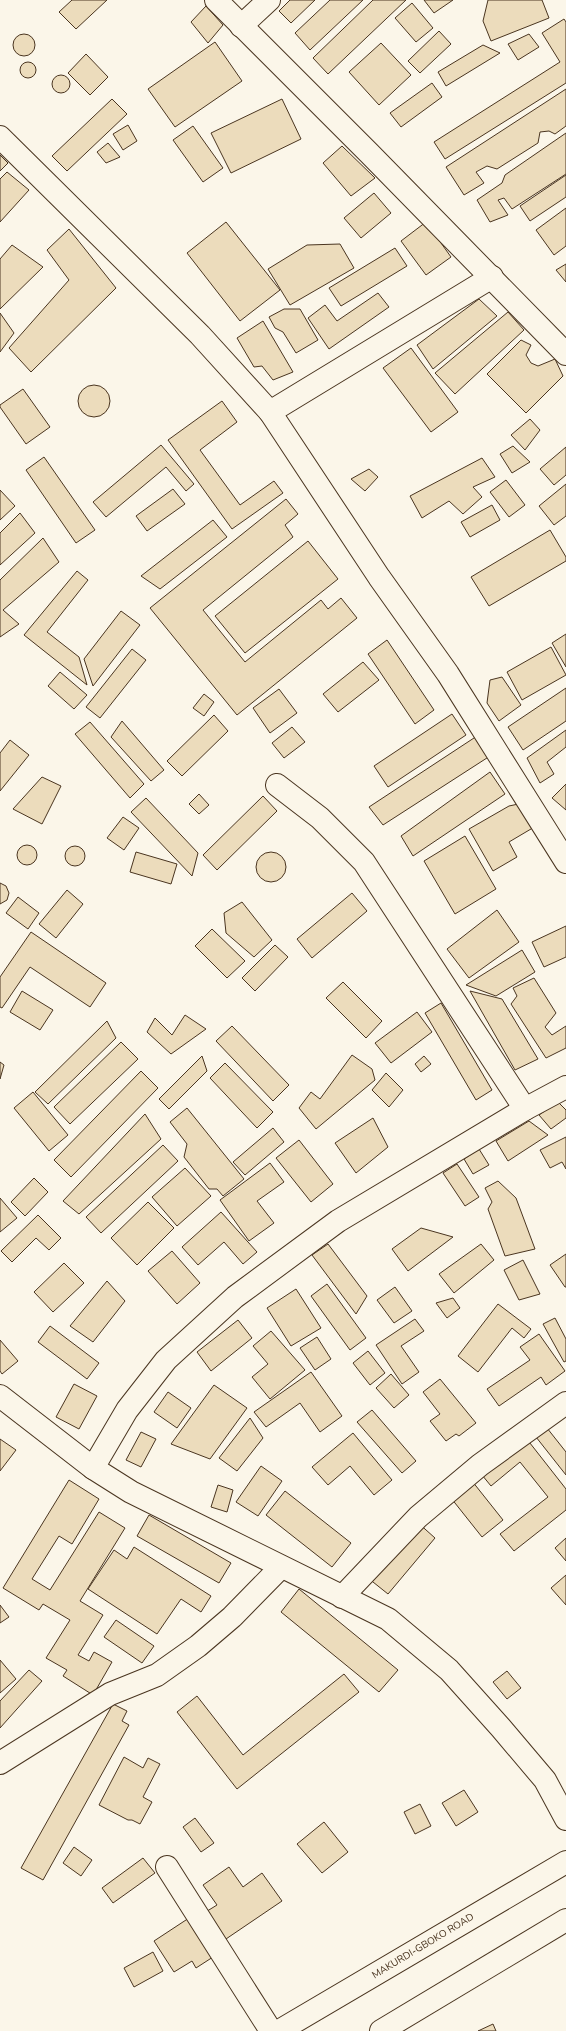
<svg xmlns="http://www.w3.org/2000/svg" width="566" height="2031" viewBox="0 0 566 2031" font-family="'Nunito Sans',sans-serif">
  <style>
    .building { fill: #ecdcbc; stroke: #4a3520 }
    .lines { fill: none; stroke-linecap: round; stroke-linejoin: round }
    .street-casing { stroke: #4a3520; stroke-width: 24 }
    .primary-casing { stroke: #4a3520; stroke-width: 24 }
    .street { stroke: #fbf6e9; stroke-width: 22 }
    .primary { stroke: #fbf6e9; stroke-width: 22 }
    .labels { text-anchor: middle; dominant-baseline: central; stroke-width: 3; stroke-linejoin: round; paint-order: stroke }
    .street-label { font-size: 10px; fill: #4a3520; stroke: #fbf6e9 }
  </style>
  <rect width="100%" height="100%" fill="#fbf6e9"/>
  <g class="building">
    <polygon points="72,0 107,0 76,29 59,12"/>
    <polygon points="290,0 315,0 291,23 279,11"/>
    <polygon points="330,0 363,0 310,50 295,33"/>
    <polygon points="373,0 406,0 328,74 313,58"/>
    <polygon points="424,0 453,0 434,13"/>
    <polygon points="488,0 542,0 549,18 491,41 483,21"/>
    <polygon points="412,3 433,28 416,42 395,18"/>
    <polygon points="206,6 223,25 208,43 191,22"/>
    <polygon points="564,19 566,22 566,83 445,159 434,142 560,62 542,33"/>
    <polygon points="439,31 451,44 420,73 408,61"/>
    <polygon points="529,34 539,47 518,60 508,44"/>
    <circle cx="24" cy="45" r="11"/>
    <polygon points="215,42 242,81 175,127 148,89"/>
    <polygon points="381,43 411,75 379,105 349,72"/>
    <polygon points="483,45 500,53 446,86 438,72"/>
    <polygon points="86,54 108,77 90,95 68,73"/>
    <circle cx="28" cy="70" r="8"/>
    <circle cx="61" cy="84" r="9"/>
    <polygon points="432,83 442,97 401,127 390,113"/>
    <polygon points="566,89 566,126 555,134 549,131 540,132 538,143 497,169 487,166 476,172 484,183 464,195 446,167"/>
    <polygon points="112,99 127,114 67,171 52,156"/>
    <polygon points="282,99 301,139 231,173 211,133"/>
    <polygon points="128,125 137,141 123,150 113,134"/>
    <polygon points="193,126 223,168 203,182 173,140"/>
    <polygon points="566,133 566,174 512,209 504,198 498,200 508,215 490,222 477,200 502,183 505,175"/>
    <polygon points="108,143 120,157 106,163 97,152"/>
    <polygon points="342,146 375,178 351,196 323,163"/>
    <polygon points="0,155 8,163 0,171"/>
    <polygon points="7,172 29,190 0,222 0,179"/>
    <polygon points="566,175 566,197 530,221 520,206"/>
    <polygon points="374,193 391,213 361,238 344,218"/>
    <polygon points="566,208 566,246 554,255 536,230"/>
    <polygon points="226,222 280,290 240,321 187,253"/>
    <polygon points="426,222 451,257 426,275 401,241"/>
    <polygon points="69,229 116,288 31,372 9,348 69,280 47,250"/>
    <polygon points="340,244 354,268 290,305 268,269 307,245"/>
    <polygon points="12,245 43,267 0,309 0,259"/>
    <polygon points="395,248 407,266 341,306 329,288"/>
    <polygon points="566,264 566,282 556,270"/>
    <polygon points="378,293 389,307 329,349 308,318 325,305 337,321"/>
    <polygon points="479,299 497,316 433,369 417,345"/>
    <polygon points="284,309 300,309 318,340 296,353 283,332 275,328 269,317"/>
    <polygon points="508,312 524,330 455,394 435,373"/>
    <polygon points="0,313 14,333 0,352"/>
    <polygon points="263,321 293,372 273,380 262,366 254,367 237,338"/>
    <polygon points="521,340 531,345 526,355 531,363 538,366 555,359 563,376 526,413 487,374"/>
    <polygon points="411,348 458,412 431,432 383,368"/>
    <circle cx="94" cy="401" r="16"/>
    <polygon points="23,389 50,427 26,444 0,407 0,405"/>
    <polygon points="222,401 237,422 200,450 240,505 274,481 283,493 232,529 168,440"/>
    <polygon points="530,419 540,430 525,450 511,435"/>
    <polygon points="161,445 194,484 186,491 166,467 106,517 93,502"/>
    <polygon points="513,446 530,462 512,473 500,454"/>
    <polygon points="566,447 566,475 554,485 540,469"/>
    <polygon points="44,457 95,530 76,543 26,470"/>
    <polygon points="482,458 495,477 473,487 482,497 463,514 449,501 422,518 410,496"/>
    <polygon points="369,469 378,477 365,491 351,479"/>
    <polygon points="506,480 525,505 509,517 490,492"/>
    <polygon points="566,484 566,516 554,525 539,506"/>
    <polygon points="173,489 185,504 147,531 136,516"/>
    <polygon points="0,490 15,506 0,520"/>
    <polygon points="286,499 298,514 285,525 293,537 203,610 245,662 321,600 328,609 341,598 357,618 237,715 150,608"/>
    <polygon points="492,505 500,520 470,537 461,522"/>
    <polygon points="20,513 35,533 0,565 0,533"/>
    <polygon points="213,520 227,537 160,589 141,576"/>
    <polygon points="550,530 566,557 566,561 489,606 471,577"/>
    <polygon points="43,538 59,562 3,610 19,624 0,637 0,580"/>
    <polygon points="308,541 338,579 245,653 215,616"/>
    <polygon points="77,571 88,580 47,632 79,657 87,685 24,635"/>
    <polygon points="121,611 140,625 93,686 84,659"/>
    <polygon points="566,634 566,667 552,643"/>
    <polygon points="387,640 434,710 415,724 368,654"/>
    <polygon points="551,647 566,675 522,700 507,672"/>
    <polygon points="132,649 146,660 100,718 86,707"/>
    <polygon points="363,662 379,680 338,712 323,694"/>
    <polygon points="60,672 87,695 74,709 48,686"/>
    <polygon points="502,677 521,705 499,721 487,703 490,680"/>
    <polygon points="566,688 566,721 523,750 508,727"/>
    <polygon points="279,689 297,713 270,733 253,708"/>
    <polygon points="204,694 214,702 204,716 193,708"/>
    <polygon points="452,714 466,735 388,787 374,766"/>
    <polygon points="214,715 228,731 182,776 167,761"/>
    <polygon points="122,721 164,770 151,781 111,737"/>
    <polygon points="90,722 144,784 130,798 75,734"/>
    <polygon points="292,727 305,742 284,758 272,743"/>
    <polygon points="566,730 566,747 547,762 554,774 540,783 527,758"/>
    <polygon points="477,736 490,756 383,825 369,807"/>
    <polygon points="10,740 29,755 0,791 0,753"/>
    <polygon points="490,772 505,794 413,856 401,836"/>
    <polygon points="42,777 61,786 42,824 13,809"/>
    <polygon points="566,784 566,810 552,798"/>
    <polygon points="199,794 209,805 199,814 189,804"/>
    <polygon points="263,796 277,811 217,870 203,855"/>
    <polygon points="146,798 198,853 192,876 131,812"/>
    <polygon points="523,803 536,826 509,842 517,857 493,871 469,829 509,806"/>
    <polygon points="123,817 139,828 124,850 107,838"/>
    <polygon points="465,836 496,889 455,914 424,861"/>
    <circle cx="27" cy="855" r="10"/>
    <circle cx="75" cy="856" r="10"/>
    <polygon points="136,852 177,864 171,884 130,872"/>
    <circle cx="271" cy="867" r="15"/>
    <polygon points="0,883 6,886 9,893 7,900 0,904"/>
    <polygon points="67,890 83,904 56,938 39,924"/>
    <polygon points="352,893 367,911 312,958 297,939"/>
    <polygon points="18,897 39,913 28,929 6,913"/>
    <polygon points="242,902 272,940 254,957 226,933 224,913"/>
    <polygon points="497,910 519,942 469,978 447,949"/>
    <polygon points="566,926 566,957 544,967 532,942"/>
    <polygon points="212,929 245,961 227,978 195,946"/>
    <polygon points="31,932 106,983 90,1007 30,967 2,1008 0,1007 0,977"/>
    <polygon points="275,945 288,957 255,991 242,978"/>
    <polygon points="522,950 535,972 496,996 466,985"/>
    <polygon points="534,978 556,1013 545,1027 552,1035 566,1026 566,1048 546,1058 511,1004 517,996 513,988"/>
    <polygon points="343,982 382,1021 366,1038 326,998"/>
    <polygon points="22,991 53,1010 40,1030 10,1012"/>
    <polygon points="470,991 502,999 538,1059 515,1070"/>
    <polygon points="441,1003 492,1090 476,1100 425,1013"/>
    <polygon points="417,1012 432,1032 391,1063 375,1043"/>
    <polygon points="185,1015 206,1029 171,1054 147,1032 155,1018 172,1035"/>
    <polygon points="107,1021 116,1038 48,1104 35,1092"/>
    <polygon points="232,1026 289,1085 273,1101 216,1041"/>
    <polygon points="121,1042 138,1059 70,1124 54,1107"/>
    <polygon points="352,1055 372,1069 375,1080 316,1129 299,1108 311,1092 320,1099"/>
    <polygon points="202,1056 207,1071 169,1109 159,1099"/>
    <polygon points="424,1056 431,1064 421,1072 415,1064"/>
    <polygon points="0,1062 4,1065 0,1079"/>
    <polygon points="225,1063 273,1112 257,1128 210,1078"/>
    <polygon points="141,1071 158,1088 71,1177 54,1160"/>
    <polygon points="386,1073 403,1090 389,1107 372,1090"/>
    <polygon points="33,1092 68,1135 49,1151 14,1108"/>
    <polygon points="558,1102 566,1110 566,1118 551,1129 539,1115"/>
    <polygon points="187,1108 244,1179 223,1196 217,1189 209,1189 184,1157 187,1144 170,1122"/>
    <polygon points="145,1114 161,1139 79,1214 63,1201"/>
    <polygon points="373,1118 388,1147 356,1173 335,1143"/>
    <polygon points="529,1121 548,1135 508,1161 496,1141"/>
    <polygon points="273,1128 284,1142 245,1175 233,1162"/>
    <polygon points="566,1137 566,1169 562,1162 550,1168 540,1150"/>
    <polygon points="299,1140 333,1184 311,1202 276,1158"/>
    <polygon points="163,1145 178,1161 101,1233 86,1217"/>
    <polygon points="479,1149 489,1165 473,1174 464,1159"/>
    <polygon points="270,1163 284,1182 257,1201 274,1223 249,1241 220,1200"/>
    <polygon points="457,1164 479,1197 465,1206 443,1173"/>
    <polygon points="185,1168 211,1196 177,1226 152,1197"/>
    <polygon points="34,1178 48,1192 25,1216 11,1202"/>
    <polygon points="498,1181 516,1198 535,1249 505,1256 488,1209 492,1202 485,1188"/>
    <polygon points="0,1198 17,1218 0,1232"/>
    <polygon points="148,1202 174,1228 137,1265 111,1238"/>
    <polygon points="221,1212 257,1252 243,1264 224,1242 198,1265 182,1247"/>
    <polygon points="38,1215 61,1238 49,1250 36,1238 12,1262 1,1251"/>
    <polygon points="421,1228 453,1237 408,1271 392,1249"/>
    <polygon points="328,1244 367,1296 356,1314 312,1255"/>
    <polygon points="481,1244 494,1260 454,1293 439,1274"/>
    <polygon points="172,1251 200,1283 177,1304 148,1271"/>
    <polygon points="566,1254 566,1287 565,1287 550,1265"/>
    <polygon points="523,1260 540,1294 519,1300 504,1270"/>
    <polygon points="64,1263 84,1283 53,1312 34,1292"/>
    <polygon points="107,1281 125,1301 93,1342 70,1326"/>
    <polygon points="327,1284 366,1338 350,1350 311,1296"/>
    <polygon points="395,1287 412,1311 394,1323 377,1300"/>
    <polygon points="296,1289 321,1328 291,1346 267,1308"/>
    <polygon points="453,1298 460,1308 447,1318 436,1303"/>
    <polygon points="498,1304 531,1329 524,1338 512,1328 478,1372 458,1356"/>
    <polygon points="555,1318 566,1339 566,1361 564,1362 543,1324"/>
    <polygon points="415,1319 424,1331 401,1346 419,1372 402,1384 376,1345"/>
    <polygon points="238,1320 252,1338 211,1371 197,1352"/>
    <polygon points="50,1326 99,1363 87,1379 38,1342"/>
    <polygon points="271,1331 305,1370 270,1399 252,1377 268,1364 253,1346"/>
    <polygon points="539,1334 565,1371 546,1385 541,1377 499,1406 487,1389 530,1360 520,1347"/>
    <polygon points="317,1337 331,1359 315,1370 300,1348"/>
    <polygon points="0,1340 18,1361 2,1374 0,1371"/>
    <polygon points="368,1351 385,1373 370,1385 353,1363"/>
    <polygon points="311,1372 342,1416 320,1432 300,1403 266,1427 254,1412"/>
    <polygon points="391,1374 409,1395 394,1408 376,1388"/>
    <polygon points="440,1379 476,1423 459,1436 456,1434 446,1441 430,1421 440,1414 423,1392"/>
    <polygon points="74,1384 97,1396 79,1429 56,1417"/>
    <polygon points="214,1385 247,1408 210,1459 171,1444"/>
    <polygon points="168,1392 191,1408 177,1428 154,1412"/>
    <polygon points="372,1410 416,1461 402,1473 357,1422"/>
    <polygon points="250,1418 263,1438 237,1471 219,1458"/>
    <polygon points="547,1428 566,1452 566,1475 536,1437"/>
    <polygon points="141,1432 156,1439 141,1467 126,1460"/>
    <polygon points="353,1433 392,1480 374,1495 350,1466 328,1485 312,1467"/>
    <polygon points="526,1438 566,1489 566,1510 514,1551 500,1534 548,1497 520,1462 491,1486 482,1475"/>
    <polygon points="0,1439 16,1450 0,1471"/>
    <polygon points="261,1466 282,1481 258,1516 236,1502"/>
    <polygon points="69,1480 99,1499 72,1544 59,1536 32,1579 50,1590 99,1512 125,1528 80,1601 103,1615 78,1655 89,1661 94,1652 112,1662 93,1695 63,1676 67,1670 46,1658 70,1620 43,1604 39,1610 3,1588"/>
    <polygon points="472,1481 503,1520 482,1537 451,1498"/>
    <polygon points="218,1485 233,1490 227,1512 211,1507"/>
    <polygon points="285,1491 351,1543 332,1567 266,1515"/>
    <polygon points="149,1515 231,1563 219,1583 137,1536"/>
    <polygon points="416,1521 435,1538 388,1594 368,1578"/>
    <polygon points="566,1538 566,1561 555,1548"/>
    <polygon points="134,1547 211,1596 201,1612 181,1599 157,1634 88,1589 114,1550 127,1559"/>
    <polygon points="566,1575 566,1605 551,1588"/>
    <polygon points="299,1589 398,1670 379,1692 281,1612"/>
    <polygon points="0,1605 9,1617 0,1623"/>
    <polygon points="116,1620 154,1646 142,1663 104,1637"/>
    <polygon points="0,1660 16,1679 0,1693"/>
    <polygon points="29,1670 42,1681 0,1728 0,1701"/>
    <polygon points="507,1671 521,1688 507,1699 493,1682"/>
    <polygon points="344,1674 359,1692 237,1789 177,1712 197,1696 243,1755"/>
    <polygon points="113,1704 127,1711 122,1721 129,1725 43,1880 21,1868"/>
    <polygon points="124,1757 143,1768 148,1758 160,1764 143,1797 152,1802 140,1824 132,1820 128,1820 99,1805"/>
    <polygon points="464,1790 478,1812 456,1826 442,1803"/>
    <polygon points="420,1804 431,1826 415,1834 404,1812"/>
    <polygon points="195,1818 214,1843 201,1852 183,1827"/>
    <polygon points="324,1822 348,1852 322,1873 297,1844"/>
    <polygon points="74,1847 92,1860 81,1876 63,1863"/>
    <polygon points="143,1858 155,1873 113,1903 102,1888"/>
    <polygon points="229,1867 243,1887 262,1873 282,1901 223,1941 204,1913 217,1905 203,1885"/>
    <polygon points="189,1918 213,1957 196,1968 192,1961 174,1972 154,1941"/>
    <polygon points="153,1952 163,1971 134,1987 124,1968"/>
    <polygon points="493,2024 496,2031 478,2031"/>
  </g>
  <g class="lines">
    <defs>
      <g id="street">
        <polyline points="216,0 369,153 566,354"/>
        <polyline points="241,26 269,0"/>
        <polyline points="0,137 200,335 270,412 379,577 448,674 566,862"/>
        <polyline points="270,412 492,277"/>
        <polyline points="277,785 320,818 364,862 525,1109"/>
        <polyline points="566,1087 525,1109 338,1221 235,1297 166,1360 127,1410 93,1468 131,1492 388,1619 449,1670 501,1728 545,1780 566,1819"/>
        <polyline points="0,1396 93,1468"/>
        <polyline points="342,1597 418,1517 480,1465 566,1403"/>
        <polyline points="0,1763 110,1694 157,1675 198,1646 232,1617 281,1567"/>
        <polyline points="167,1867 271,2031"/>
      </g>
      <g id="primary">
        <polyline points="279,2031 566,1862"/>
        <polyline points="381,2031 566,1920"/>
      </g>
    </defs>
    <use href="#street" class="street-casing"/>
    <use href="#primary" class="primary-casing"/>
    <use href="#street" class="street"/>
    <use href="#primary" class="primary"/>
  </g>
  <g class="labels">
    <g class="street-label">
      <text transform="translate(423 1946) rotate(-31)">MAKURDI-GBOKO ROAD</text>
    </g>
  </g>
</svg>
